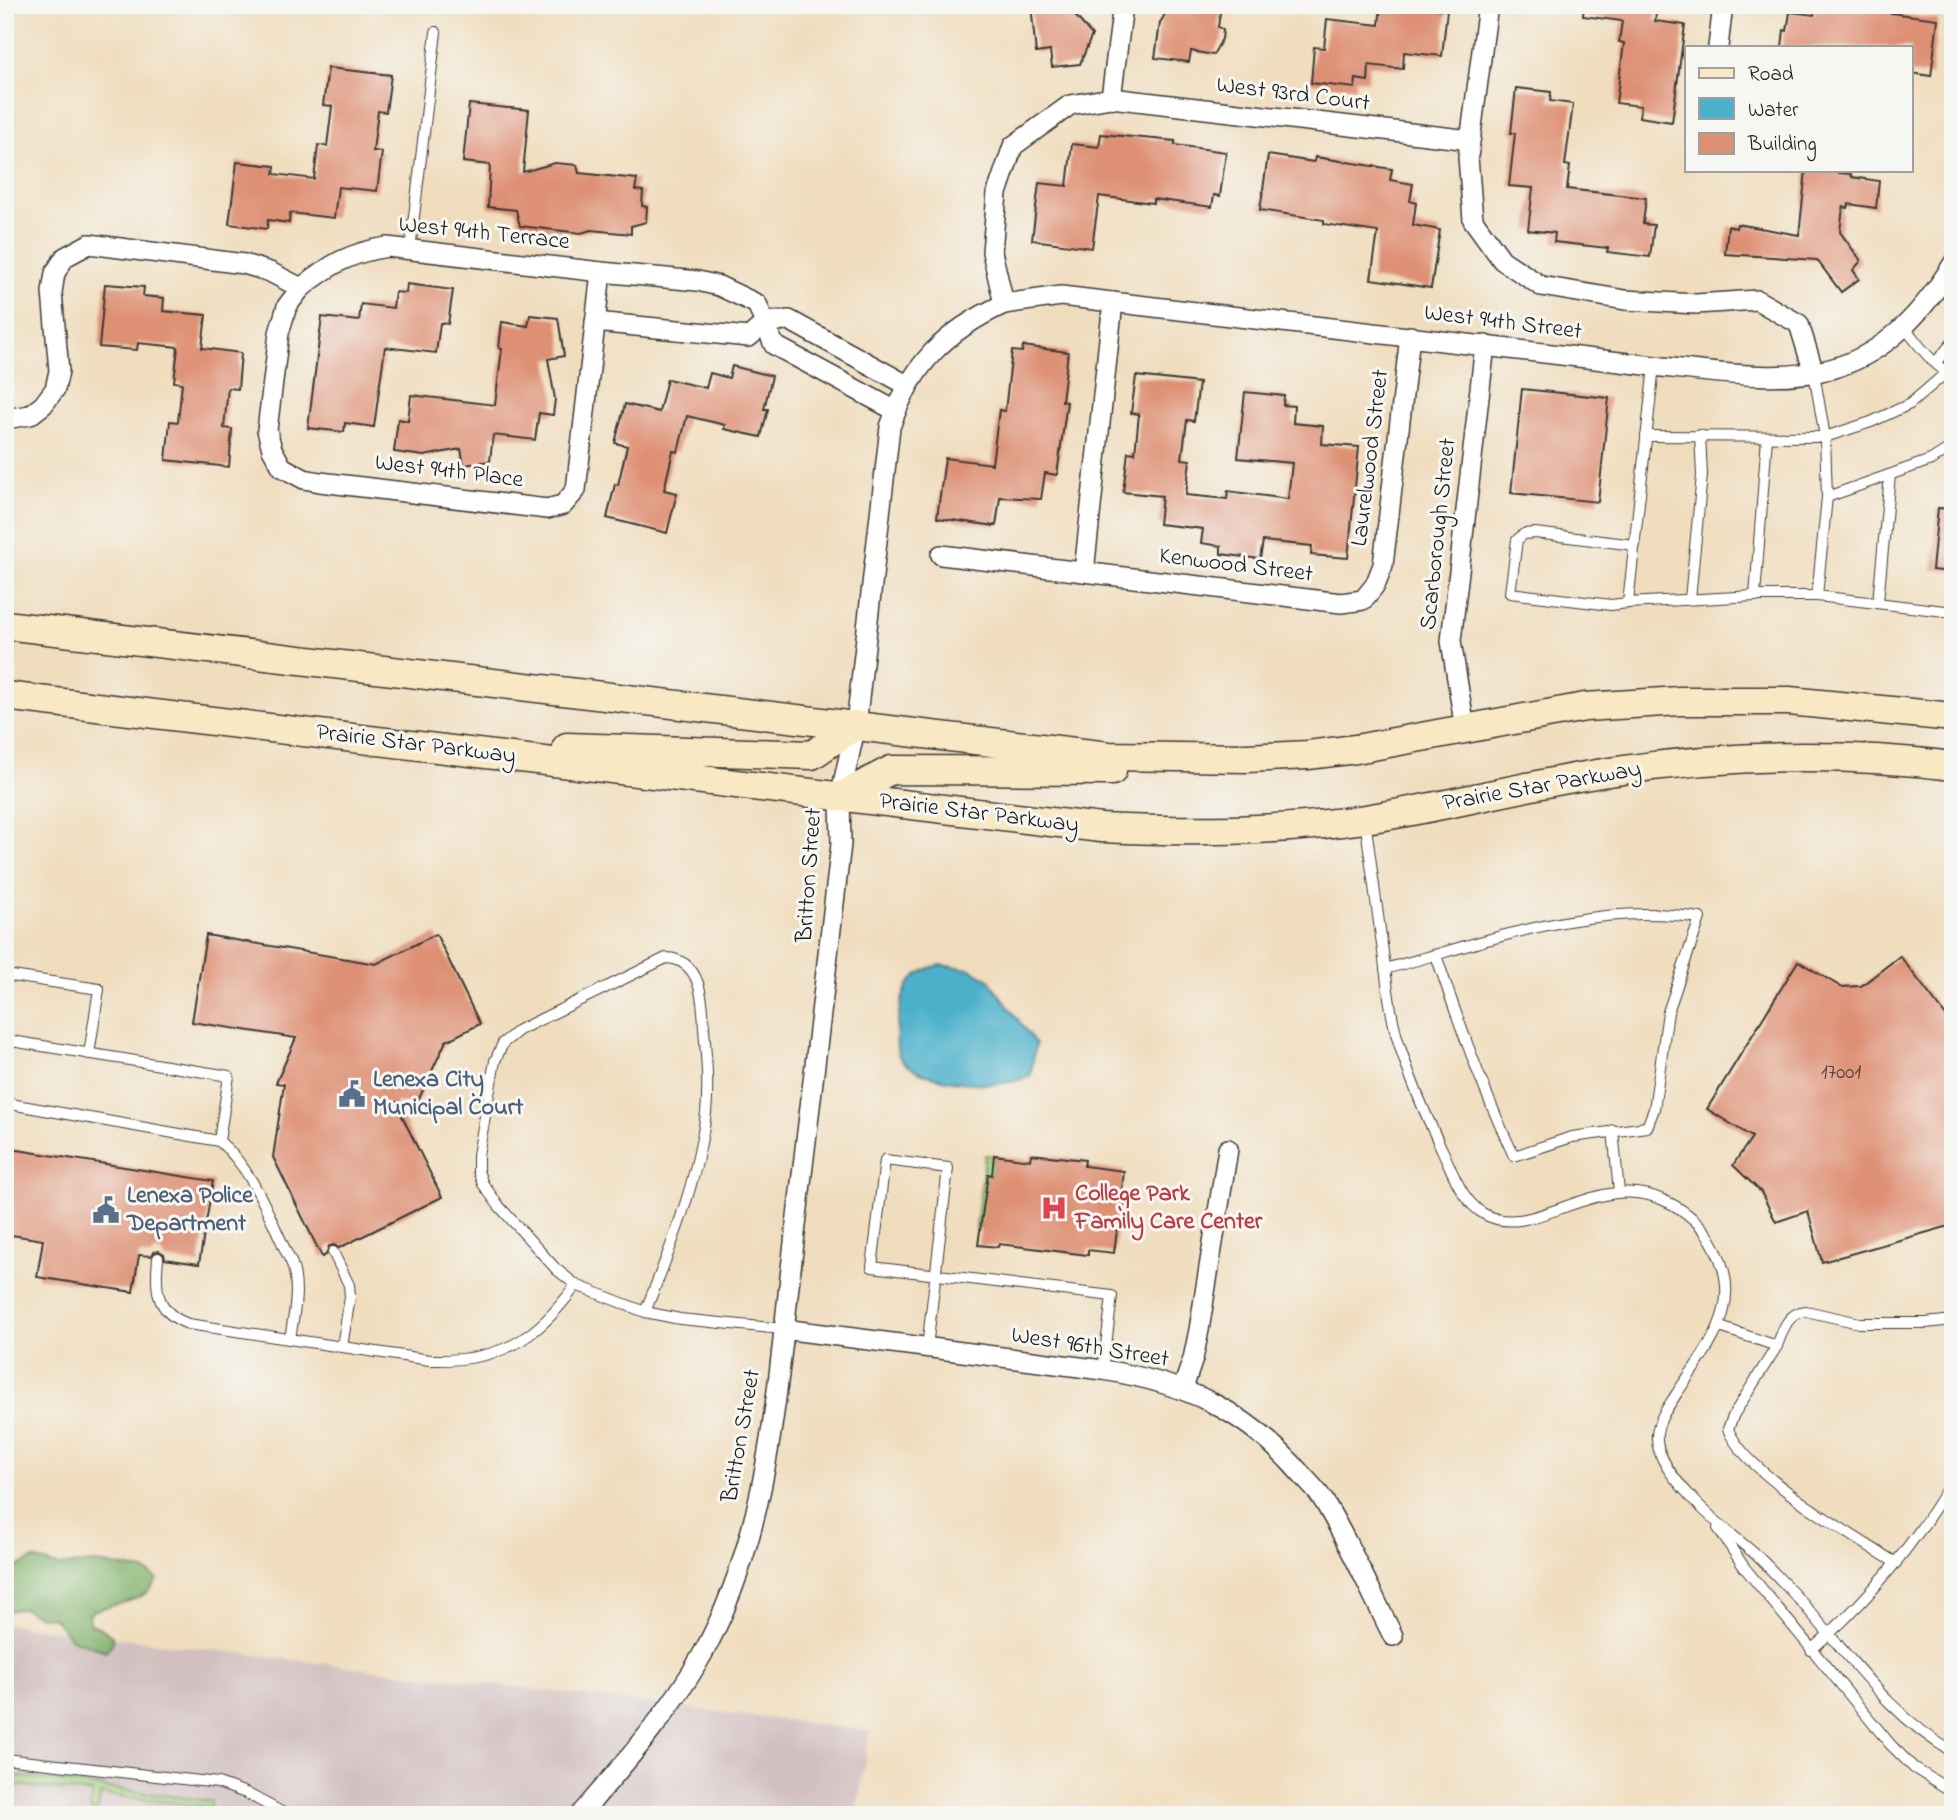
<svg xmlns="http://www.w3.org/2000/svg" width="1958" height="1820" viewBox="0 0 1958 1820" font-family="'Indie Flower',sans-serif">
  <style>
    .industrial { fill: #d2bfc0 }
    .green { fill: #a5d27f; stroke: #60774e; stroke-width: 2 }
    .forest { fill: #84b46e; stroke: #506845; stroke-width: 2 }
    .water { fill: #4cb1cb; stroke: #346674; stroke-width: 2 }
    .building { fill: #de9075 }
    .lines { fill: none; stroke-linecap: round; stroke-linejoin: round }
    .lane-casing { stroke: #3c3934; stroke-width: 12 }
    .street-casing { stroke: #3c3934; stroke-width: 22 }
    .secondary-casing { stroke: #3c3934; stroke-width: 31 }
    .lane { stroke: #fff; stroke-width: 10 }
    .street { stroke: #fff; stroke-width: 19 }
    .secondary { stroke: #f8e8c3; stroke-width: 28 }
    .labels { text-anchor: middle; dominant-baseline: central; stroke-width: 6; stroke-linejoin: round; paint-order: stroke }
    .number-label { font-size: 21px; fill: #4c3932 }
    .street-label { font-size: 24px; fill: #1c1c1c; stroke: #f6f6f2 }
    .service-label { font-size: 24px; font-weight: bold; fill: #4e5e75; stroke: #f6f6f2; text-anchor: start }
    .health-label { font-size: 24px; font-weight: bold; fill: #be3a42; stroke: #f6f6f2; text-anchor: start }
  </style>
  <rect width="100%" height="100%" fill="#f6f6f2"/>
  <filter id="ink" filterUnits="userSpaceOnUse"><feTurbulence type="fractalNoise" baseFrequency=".0143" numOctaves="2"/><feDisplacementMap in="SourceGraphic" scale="14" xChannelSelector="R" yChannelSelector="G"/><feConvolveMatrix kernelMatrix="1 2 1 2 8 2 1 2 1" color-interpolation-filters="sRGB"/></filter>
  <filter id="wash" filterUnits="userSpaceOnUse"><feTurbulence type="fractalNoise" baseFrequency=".00686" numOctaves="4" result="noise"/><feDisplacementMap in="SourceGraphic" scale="28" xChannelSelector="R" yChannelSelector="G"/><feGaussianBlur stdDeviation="1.57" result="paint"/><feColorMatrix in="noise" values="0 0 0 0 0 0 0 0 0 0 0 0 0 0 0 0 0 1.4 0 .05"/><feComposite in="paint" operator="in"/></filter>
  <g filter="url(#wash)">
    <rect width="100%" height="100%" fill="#f0ddbe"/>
    <polygon class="industrial" points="5,1624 870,1731 856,1815 5,1815"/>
    <g class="green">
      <polygon points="985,1155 994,1156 992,1175 988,1175 983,1216 986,1225 981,1224 980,1228 976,1228"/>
      <polygon points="16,1776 208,1801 211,1801 211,1807 100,1794 98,1810 93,1811 90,1809 92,1793 15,1785"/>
    </g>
    <path class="forest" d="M 33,1559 L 58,1566 L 95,1563 L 124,1567 L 147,1572 L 157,1579 C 148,1603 114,1603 92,1611 L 89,1616 L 90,1624 L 101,1628 L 112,1636 L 113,1642 L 106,1651 L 71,1639 L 54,1618 L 39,1616 L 23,1608 L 8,1611 L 5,1616 L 5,1573 Z"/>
    <path class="water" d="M 941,965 L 970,969 L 988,979 L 1036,1044 L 1030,1076 C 1005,1091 914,1084 899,1056 C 895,1048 897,1038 897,1029 C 900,998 906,971 941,965 Z"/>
    <g id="blocks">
      <g class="building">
        <polygon points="1031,5 1066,5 1092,35 1080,64 1052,67 1050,51 1036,53"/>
        <polygon points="1170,5 1221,5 1218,27 1223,30 1222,39 1213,55 1191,51 1189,62 1155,58 1160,23"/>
        <polygon points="1381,5 1438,5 1438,9 1447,10 1442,56 1404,52 1403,69 1369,65 1368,81 1356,79 1355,88 1311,83 1314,47 1324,48 1327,19 1379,25"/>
        <polygon points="1584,5 1657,5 1655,21 1685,25 1672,122 1639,117 1641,106 1616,103 1624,43 1619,42 1622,21 1583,16"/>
        <polygon points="1816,5 1867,9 1867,6 1891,9 1890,13 1938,19 1931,76 1911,73 1911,47 1782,47 1784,30 1787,31 1790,12 1814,15"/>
        <polygon points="328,68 391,75 386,112 378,111 373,151 382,152 377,191 338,187 334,218 290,213 289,223 268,220 267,229 229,224 237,162 275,166 274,174 314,179 318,145 327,146 332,106 323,105"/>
        <polygon points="1516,88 1551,92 1550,101 1573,104 1565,165 1570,166 1567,189 1646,198 1643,224 1654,225 1650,257 1607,252 1608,248 1554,242 1555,233 1528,230 1533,188 1509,186 1515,133 1511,133"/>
        <polygon points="469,104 529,110 523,172 555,163 577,165 579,173 637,179 635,190 643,191 642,206 647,207 646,222 631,226 631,234 591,230 581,233 520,226 516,210 488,207 490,165 463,162"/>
        <polygon points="1101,134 1175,141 1175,145 1226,152 1220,196 1214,195 1212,207 1153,199 1153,203 1099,196 1092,248 1032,240 1039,183 1067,186 1072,144 1099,147"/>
        <polygon points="1268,155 1314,162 1315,157 1392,169 1390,180 1413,184 1410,201 1416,203 1413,225 1440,230 1431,288 1371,279 1378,232 1324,224 1324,220 1260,210"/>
        <polygon points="1806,170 1851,174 1852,177 1879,181 1876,208 1849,204 1848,208 1843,207 1840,232 1861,261 1853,270 1859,279 1841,292 1817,260 1725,254 1728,226 1736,228 1737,224 1799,235"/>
        <polygon points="105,284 144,287 143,296 164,298 163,311 206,315 202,348 241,353 238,389 228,388 224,428 232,429 229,467 166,460 170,421 178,422 182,383 174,382 178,347 138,343 137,350 99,347"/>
        <polygon points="407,284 453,290 448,324 440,323 436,353 385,347 374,427 345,423 344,432 308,428 322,317 359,321 361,304 393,308 395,292 406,293"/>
        <polygon points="530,315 558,318 564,356 548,359 555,399 553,415 539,413 535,440 493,435 490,461 464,465 461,449 424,456 394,452 398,419 408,421 411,395 495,405 502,349 499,348 502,322 528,326"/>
        <polygon points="1023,346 1068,352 1062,401 1067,402 1057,475 1045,473 1041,499 1000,497 996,526 937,518 945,458 992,464 999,410 1005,411 1012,351 1022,352"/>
        <polygon points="732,366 772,376 764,409 768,409 761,437 724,429 725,425 687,416 678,452 673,451 664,490 677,493 667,533 607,518 615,484 618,485 627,446 615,443 625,404 659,412 667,379 706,388 710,373 729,378"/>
        <polygon points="1136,376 1199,383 1194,421 1187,420 1182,459 1190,460 1186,495 1227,499 1228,491 1288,499 1292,463 1238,458 1245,392 1284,396 1283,405 1294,406 1293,423 1323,426 1322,444 1359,447 1348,558 1311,555 1312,546 1263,541 1260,559 1221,554 1221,546 1201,543 1203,529 1159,524 1162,496 1123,492 1128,452 1135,453 1139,414 1131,413"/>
        <polygon points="1522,389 1609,398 1598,502 1511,493"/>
        <polygon points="1938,508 1953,509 1953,572 1932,570"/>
        <polygon points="436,934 480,1024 446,1041 416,1105 395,1102 442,1197 339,1248 334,1245 329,1246 326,1255 322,1257 273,1157 284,1084 276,1083 296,1038 192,1022 206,935 376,964"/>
        <polygon points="1900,956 1953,1025 1953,1225 1822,1262 1808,1211 1776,1222 1761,1192 1733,1165 1752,1137 1707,1109 1798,961 1841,987 1861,986"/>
        <polygon points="5,1148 213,1181 199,1264 165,1259 164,1254 159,1251 154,1252 151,1256 139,1255 133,1292 37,1277 43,1240 5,1234"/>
        <polygon points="1031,1154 1085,1160 1084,1166 1124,1171 1121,1198 1125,1198 1121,1230 1117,1230 1114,1253 1088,1250 1088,1255 999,1244 998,1247 978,1245 988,1174 992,1175 994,1155 1030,1160"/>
      </g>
    </g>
  </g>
  <g filter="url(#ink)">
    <use href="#blocks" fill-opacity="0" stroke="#3c3934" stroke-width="2"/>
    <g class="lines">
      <defs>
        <g id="lane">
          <polyline points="410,250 436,32"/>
          <path d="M 1905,328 C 1917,342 1934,368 1952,374"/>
          <polyline points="1936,362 1953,342"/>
          <polyline points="1654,366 1628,603 1755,596 1817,596"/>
          <polyline points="1814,373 1825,437 1827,497 1817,596 1953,612"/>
          <polyline points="1646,436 1825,437 1871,422 1910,404 1947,372"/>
          <polyline points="1827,497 1931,460 1953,446"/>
          <polyline points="1755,596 1767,437"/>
          <polyline points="1690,599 1702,475 1700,435"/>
          <polyline points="1878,602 1890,475"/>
          <polyline points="1628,603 1611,605 1510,593 1517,540 1524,534 1535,533 1635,545"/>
          <path d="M 1365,820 C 1371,864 1377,908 1383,952 C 1387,981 1389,1009 1397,1037 C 1409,1078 1426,1116 1444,1154 C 1454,1176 1463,1202 1484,1214 C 1533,1242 1595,1170 1663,1200 C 1682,1208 1697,1220 1709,1237 C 1749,1301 1712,1341 1677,1393 C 1669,1406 1658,1419 1657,1435 C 1655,1457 1677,1482 1691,1497 C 1711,1519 1734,1536 1756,1555 C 1769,1567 1781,1580 1793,1593 C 1844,1647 1887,1715 1953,1752"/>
          <path d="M 1385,969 C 1489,941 1590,901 1700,918 L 1668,1012 L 1654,1109 L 1647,1127 L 1572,1137 L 1514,1156 C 1483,1091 1459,1024 1436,955"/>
          <polyline points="5,975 99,989 89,1054"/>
          <polyline points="5,1040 229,1076 219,1141"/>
          <path d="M 5,1103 L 219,1141 C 255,1171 271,1222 292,1264 C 300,1289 294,1313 290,1339"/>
          <polyline points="1613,1130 1619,1192"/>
          <polyline points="333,1252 349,1285 350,1297 342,1347"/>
          <path d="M 158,1258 C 155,1288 155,1312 188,1324 L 430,1360 C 499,1362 536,1341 576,1285"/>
          <path d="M 645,1312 C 671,1248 697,1182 706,1113 C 709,1085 706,1056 704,1028 C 703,1000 701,959 666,958 L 519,1030 L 503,1043 L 495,1061 L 478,1155 L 478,1171 L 483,1184 L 499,1206 L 556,1269 L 576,1285 L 645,1312 L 680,1319 L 783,1329"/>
          <path d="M 1720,1327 L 1777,1346 C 1783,1330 1787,1313 1806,1311 L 1859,1323 L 1926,1323 L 1953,1320"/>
          <path d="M 1777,1346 L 1734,1414 L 1728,1429 C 1745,1474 1854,1536 1896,1563"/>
          <polyline points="927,1348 948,1168 885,1160 872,1267 1112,1296 1103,1370"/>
          <polyline points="1718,1528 1744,1567 1890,1744 1914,1768 1953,1792"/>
          <path d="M 1811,1650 C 1868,1601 1915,1544 1953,1479"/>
          <polyline points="5,1759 218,1783 246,1793 287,1815"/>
          <polyline points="5,1812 26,1815"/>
        </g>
        <g id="street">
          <polyline points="1488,5 1468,157 1473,220 1502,260 1541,286 1625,300 1696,304 1757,300 1799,324 1814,373"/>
          <polyline points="1718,47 1723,5"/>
          <polyline points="1111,98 1470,140"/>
          <polyline points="301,288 287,306 279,333 267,430 272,449 282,467 304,479 320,482 547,509 563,505 576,490 601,272"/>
          <path d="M 1004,304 L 1061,296 L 1654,366 C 1792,381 1870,397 1953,264"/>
          <polyline points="595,322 749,337 766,322 789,320 907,385"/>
          <path d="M 5,419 L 30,415 L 43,405 L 55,389 L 59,371 L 52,292 L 55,273 L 65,257 L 89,244 L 244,264 L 270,272 L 301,288 C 331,264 349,253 387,247 L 601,272 L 698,281 L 719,286 L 757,304 L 774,345 L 896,411"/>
          <polyline points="941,555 1341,603 1363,600 1375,585 1383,565 1410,336"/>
          <polyline points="1084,572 1113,302"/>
          <polyline points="1465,729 1451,641 1485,345"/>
          <path d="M 783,1329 L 1103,1370 C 1185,1383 1246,1410 1301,1474 C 1309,1483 1319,1492 1325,1503 C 1350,1545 1371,1592 1393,1636"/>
          <polyline points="1183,1388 1193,1359 1199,1330 1228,1149"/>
          <path d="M 580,1815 C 624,1764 669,1714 702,1655 C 769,1535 776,1393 792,1260 C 808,1121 825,982 841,844 L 840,797 L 856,725 L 890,427 C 912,364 944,332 1004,304 L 992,252 L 997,193 L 1013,146 L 1070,105 L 1111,98 L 1123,5"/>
        </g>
        <g id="secondary">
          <polyline points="5,625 1109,756 1247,758 1308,755 1356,749 1585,707 1680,701 1789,701 1953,717"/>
          <path d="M 5,696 L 1101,828 C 1189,832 1277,832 1365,819 C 1447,807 1527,784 1609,772 C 1722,755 1840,752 1953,766"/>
          <polyline points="567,747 812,755 856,725"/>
          <polyline points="840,797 891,770 1112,771"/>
        </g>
      </defs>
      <use href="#lane" class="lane-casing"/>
      <use href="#street" class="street-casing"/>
      <use href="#secondary" class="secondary-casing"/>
      <use href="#lane" class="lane"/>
      <use href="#street" class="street"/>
      <use href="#secondary" class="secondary"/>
    </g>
  </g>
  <defs>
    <symbol id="civic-bare" viewBox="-9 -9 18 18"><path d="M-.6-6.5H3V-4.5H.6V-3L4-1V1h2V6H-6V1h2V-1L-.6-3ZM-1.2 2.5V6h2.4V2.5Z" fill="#5c6f8a" stroke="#f6f6f2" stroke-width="2.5" paint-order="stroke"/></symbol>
    <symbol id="hospital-bare" viewBox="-9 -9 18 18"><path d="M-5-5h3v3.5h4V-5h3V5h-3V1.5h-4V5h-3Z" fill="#e0444e" stroke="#f6f6f2" stroke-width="2.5" paint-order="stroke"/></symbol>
  </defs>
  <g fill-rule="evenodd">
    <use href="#civic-bare" x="333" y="1075" width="38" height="38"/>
    <use href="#hospital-bare" x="1035" y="1189" width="38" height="38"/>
    <use href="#civic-bare" x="87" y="1191" width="38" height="38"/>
  </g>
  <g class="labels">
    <g class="number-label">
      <text x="1841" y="1073">17001</text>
    </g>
    <g class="street-label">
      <text transform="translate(1293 95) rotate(7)">West 93rd Court</text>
      <text transform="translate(484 234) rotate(6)">West 94th Terrace</text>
      <text transform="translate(1503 323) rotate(7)">West 94th Street</text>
      <text transform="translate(1371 458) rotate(-83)">Laurelwood Street</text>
      <text transform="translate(449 472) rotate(7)">West 94th Place</text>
      <text transform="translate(1439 534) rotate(-84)">Scarborough Street</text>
      <text transform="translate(1236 566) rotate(7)">Kenwood Street</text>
      <text transform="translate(416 745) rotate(7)">Prairie Star Parkway</text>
      <text transform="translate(1542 787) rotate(-10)">Prairie Star Parkway</text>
      <text transform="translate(979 814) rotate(7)">Prairie Star Parkway</text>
      <text transform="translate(810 875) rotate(-86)">Britton Street</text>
      <text transform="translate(1090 1348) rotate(9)">West 96th Street</text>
      <text transform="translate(742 1436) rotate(-80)">Britton Street</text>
    </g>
    <g class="service-label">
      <text x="373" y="1080">Lenexa City<tspan x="373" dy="28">Municipal Court</tspan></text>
      <text x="127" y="1196">Lenexa Police<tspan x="127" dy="28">Department</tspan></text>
    </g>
    <g class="health-label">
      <text x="1075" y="1194">College Park<tspan x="1075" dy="28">Family Care Center</tspan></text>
    </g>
  </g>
  <rect width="1958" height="1820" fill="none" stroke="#f6f6f2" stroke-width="28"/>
  <rect x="1685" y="46" width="228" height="126" fill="#f6f6f2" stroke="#9f9f9c" stroke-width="2"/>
  <rect x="1699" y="68" width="35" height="10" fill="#f8e8c3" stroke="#9f9f9c" stroke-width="2"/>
  <text x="1748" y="80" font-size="21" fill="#1c1c1c">Road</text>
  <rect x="1699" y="98" width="35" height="21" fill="#4cb1cb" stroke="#9f9f9c" stroke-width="2"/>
  <text x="1748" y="116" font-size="21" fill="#1c1c1c">Water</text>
  <rect x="1699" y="133" width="35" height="21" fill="#de9075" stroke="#9f9f9c" stroke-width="2"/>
  <text x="1748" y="150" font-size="21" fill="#1c1c1c">Building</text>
</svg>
